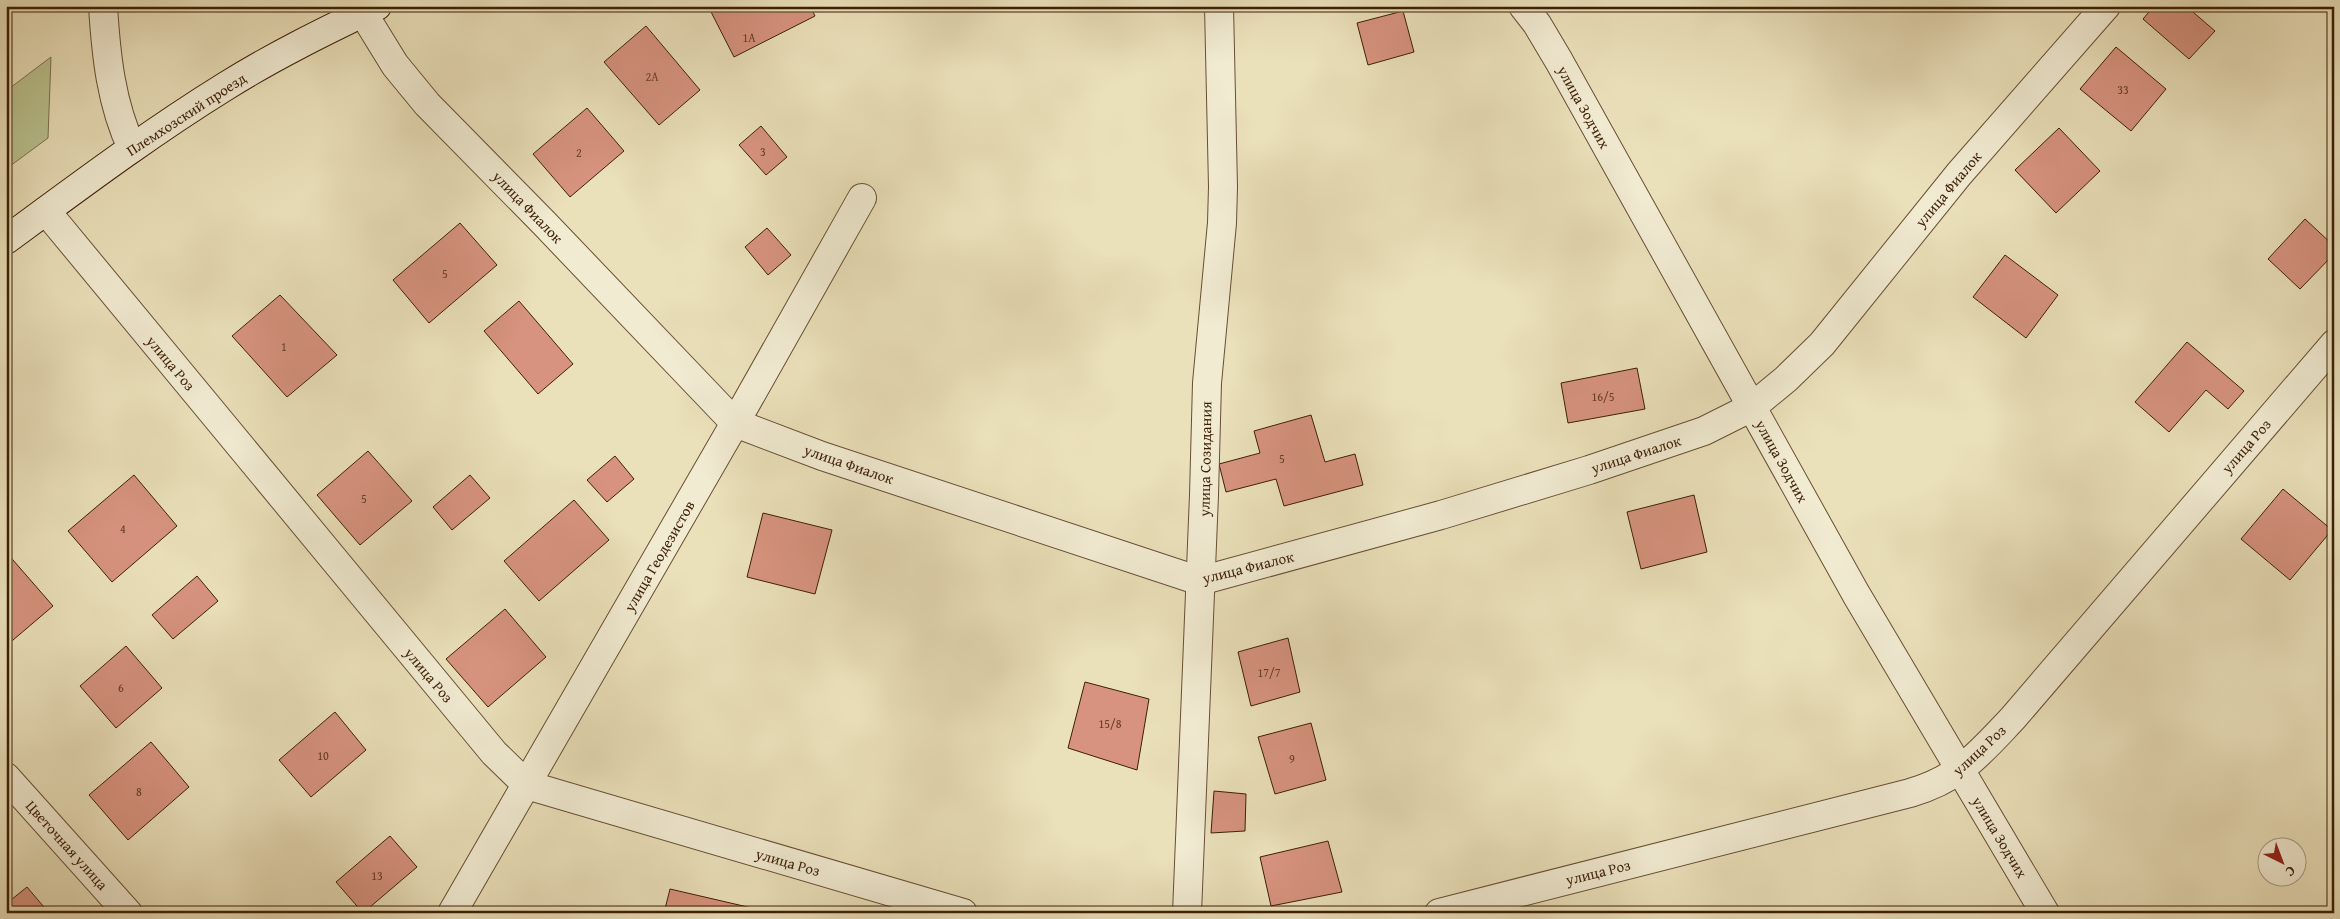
<svg xmlns="http://www.w3.org/2000/svg" width="2340" height="919" viewBox="0 0 2340 919" font-family="'Gentium Book Plus',serif">
  <style>
    .green { fill: #b9c28e; stroke: #7b704a }
    .building { fill: #d7937f; stroke: #3d1f06 }
    .lines { fill: none; stroke-linecap: round; stroke-linejoin: round }
    .street-casing { stroke: #684f33; stroke-width: 30 }
    .secondary-casing { stroke: #3d1f06; stroke-width: 30 }
    .street { stroke: #f1ebd2; stroke-width: 28 }
    .secondary { stroke: #f1ebd2; stroke-width: 28 }
    .labels { text-anchor: middle; dominant-baseline: central; stroke-width: 4.5; stroke-linejoin: round; paint-order: stroke }
    .number-label { font-size: 12px; fill: #643c24 }
    .street-label { font-size: 15px; fill: #3d1f06; stroke: #f1ebd2 }
  </style>
  <rect width="100%" height="100%" fill="#eae0ba"/>
  <filter id="stains"><feTurbulence type="fractalNoise" baseFrequency=".004" numOctaves="4"/><feColorMatrix values="0 0 0 0 .2 0 0 0 0 .09 0 0 0 0 .02 0 0 0 .5 -.17"/></filter>
  <radialGradient id="worn" r=".72"><stop offset=".6" stop-color="#630" stop-opacity="0"/><stop offset="1" stop-color="#630" stop-opacity=".3"/></radialGradient>
  <polygon class="green" points="51,57 48,138 6,169 6,91"/>
  <g class="building">
    <polygon points="708,6 810,6 815,16 734,57"/>
    <polygon points="2154,6 2186,6 2215,31 2189,59 2143,19"/>
    <polygon points="1403,11 1414,52 1368,65 1357,23"/>
    <polygon points="646,26 700,90 659,125 604,62"/>
    <polygon points="2116,47 2166,89 2131,131 2080,89"/>
    <polygon points="587,108 624,151 570,197 533,154"/>
    <polygon points="761,126 787,157 766,175 739,145"/>
    <polygon points="2059,128 2100,171 2056,213 2015,170"/>
    <polygon points="2305,219 2334,246 2334,254 2300,289 2268,259"/>
    <polygon points="460,223 497,265 429,323 393,280"/>
    <polygon points="767,228 791,255 768,275 745,247"/>
    <polygon points="2005,255 2058,295 2026,338 1973,297"/>
    <polygon points="280,295 337,355 287,397 232,336"/>
    <polygon points="519,301 573,364 538,394 484,331"/>
    <polygon points="2187,342 2244,391 2228,409 2206,390 2169,432 2135,402"/>
    <polygon points="1637,368 1645,409 1568,423 1561,383"/>
    <polygon points="1311,415 1325,462 1355,454 1363,485 1284,506 1276,479 1226,492 1219,464 1260,453 1254,431"/>
    <polygon points="368,451 412,501 360,545 317,495"/>
    <polygon points="615,456 634,479 607,502 587,480"/>
    <polygon points="134,475 177,526 112,582 68,531"/>
    <polygon points="470,475 490,498 452,530 433,507"/>
    <polygon points="2283,489 2332,530 2290,580 2241,539"/>
    <polygon points="1694,495 1707,552 1641,569 1627,512"/>
    <polygon points="574,500 609,540 539,601 504,561"/>
    <polygon points="763,513 832,530 815,594 747,577"/>
    <polygon points="6,552 53,606 6,646"/>
    <polygon points="197,576 218,601 173,639 152,615"/>
    <polygon points="505,609 546,657 488,707 446,659"/>
    <polygon points="1288,638 1300,692 1251,706 1238,652"/>
    <polygon points="126,646 162,688 116,728 80,686"/>
    <polygon points="1085,682 1149,699 1137,770 1068,748"/>
    <polygon points="335,712 366,750 311,797 279,760"/>
    <polygon points="1311,723 1326,780 1275,794 1258,737"/>
    <polygon points="151,742 189,787 128,840 89,795"/>
    <polygon points="1214,791 1246,794 1245,831 1211,833"/>
    <polygon points="390,836 417,867 363,913 336,882"/>
    <polygon points="1328,841 1342,892 1271,906 1260,857"/>
    <polygon points="27,887 49,913 6,913 6,904"/>
    <polygon points="670,889 752,908 751,913 664,913"/>
  </g>
  <g class="lines">
    <defs>
      <g id="street">
        <path d="M 103,6 C 106,55 111,104 132,148"/>
        <polyline points="1523,6 1537,24 1559,61 1856,594 2045,913"/>
        <polyline points="363,13 395,65 427,104 544,223 735,423 822,456 1200,581 1441,515 1589,470 1704,431 1752,407 1786,379 1822,344 1959,174 2106,6"/>
        <polyline points="46,211 494,753 527,785 963,913"/>
        <polyline points="6,777 128,913"/>
        <polyline points="452,913 735,423 862,198"/>
        <polyline points="1187,913 1204,495 1207,383 1222,223 1223,187 1219,6"/>
        <path d="M 1439,913 L 1910,793 C 1959,779 1979,754 2013,718 L 2334,344"/>
      </g>
      <path id="secondary" d="M 6,240 C 78,187 150,133 226,86 C 274,56 325,31 377,6"/>
    </defs>
    <use href="#street" class="street-casing"/>
    <use href="#secondary" class="secondary-casing"/>
    <use href="#street" class="street"/>
    <use href="#secondary" class="secondary"/>
  </g>
  <g class="labels">
    <g class="number-label">
      <text x="749" y="37">1А</text>
      <text x="652" y="76">2А</text>
      <text x="2123" y="89">33</text>
      <text x="763" y="151">3</text>
      <text x="579" y="152">2</text>
      <text x="445" y="273">5</text>
      <text x="284" y="346">1</text>
      <text x="1603" y="396">16/5</text>
      <text x="1282" y="458">5</text>
      <text x="364" y="498">5</text>
      <text x="123" y="528">4</text>
      <text x="1269" y="672">17/7</text>
      <text x="121" y="687">6</text>
      <text x="1110" y="723">15/8</text>
      <text x="323" y="755">10</text>
      <text x="1292" y="758">9</text>
      <text x="139" y="791">8</text>
      <text x="377" y="875">13</text>
    </g>
    <g class="street-label">
      <text transform="translate(1584 107) rotate(61)">улица Зодчих</text>
      <text transform="translate(186 114) rotate(-33)">Племхозский проезд</text>
      <text transform="translate(1948 189) rotate(-50)">улица Фиалок</text>
      <text transform="translate(528 207) rotate(46)">улица Фиалок</text>
      <text transform="translate(171 363) rotate(50)">улица Роз</text>
      <text transform="translate(2246 446) rotate(-49)">улица Роз</text>
      <text transform="translate(1636 454) rotate(-18)">улица Фиалок</text>
      <text transform="translate(1205 459) rotate(-89)">улица Созидания</text>
      <text transform="translate(1782 461) rotate(61)">улица Зодчих</text>
      <text transform="translate(849 464) rotate(19)">улица Фиалок</text>
      <text transform="translate(659 556) rotate(-60)">улица Геодезистов</text>
      <text transform="translate(1248 567) rotate(-14)">улица Фиалок</text>
      <text transform="translate(429 675) rotate(50)">улица Роз</text>
      <text transform="translate(1979 750) rotate(-43)">улица Роз</text>
      <text transform="translate(2000 837) rotate(59)">улица Зодчих</text>
      <text transform="translate(67 845) rotate(48)">Цветочная улица</text>
      <text transform="translate(788 862) rotate(16)">улица Роз</text>
      <text transform="translate(1598 872) rotate(-14)">улица Роз</text>
    </g>
  </g>
  <rect width="2340" height="919" fill="none" stroke="#eae0ba" stroke-width="25"/>
  <rect x="8" y="8" width="2325" height="904" fill="none" stroke="#3d1f06" stroke-width="2.5"/>
  <rect x="12" y="12" width="2315" height="894" fill="none" stroke="#3d1f06"/>
  <g transform="translate(2282 862) rotate(138)"><circle r="24" fill="#f1ebd2" stroke="#a99980"/>
  <path d="M0-4L9 19L0 12L-9 19Z" fill="#8f2418"/>
  <text y="-8" font-size="14" font-weight="bold" text-anchor="middle" fill="#3d1f06">С</text>
  </g>
  <rect width="100%" height="100%" filter="url(#stains)"/>
  <rect width="100%" height="100%" fill="url(#worn)"/>
</svg>
